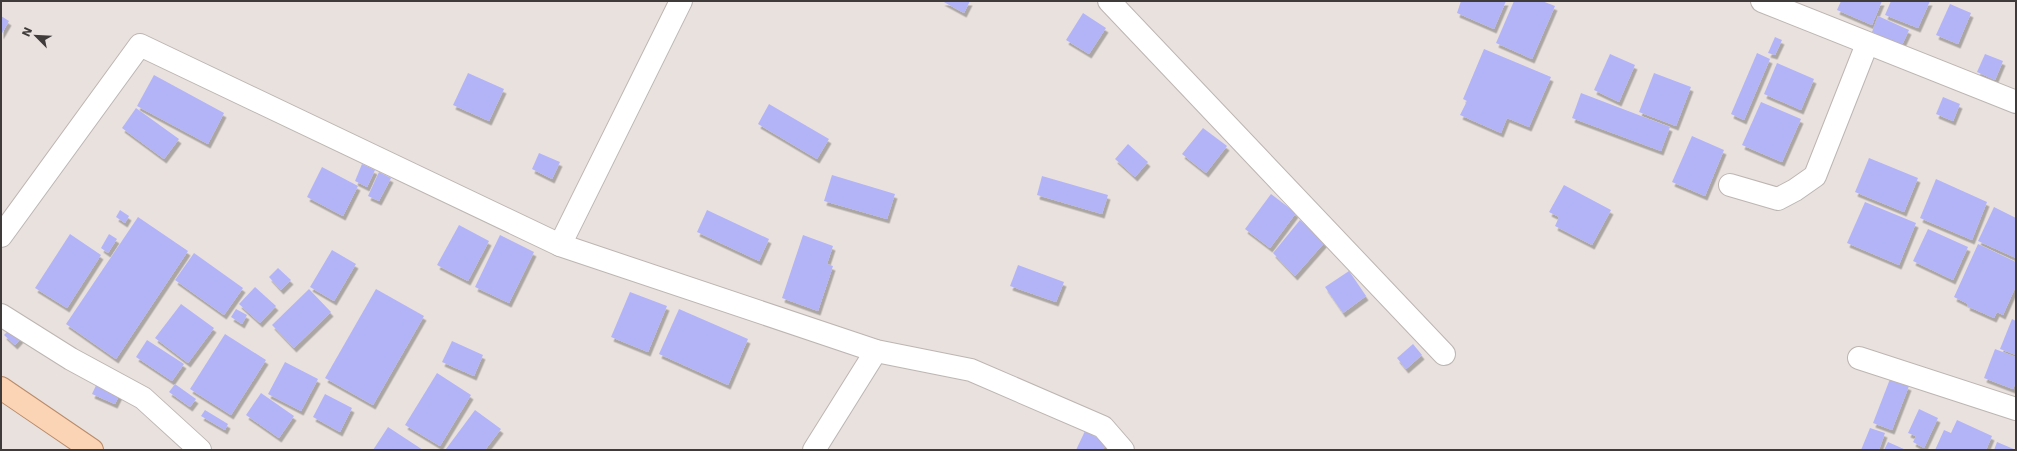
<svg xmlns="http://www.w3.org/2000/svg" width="2017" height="451" viewBox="0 0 2017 451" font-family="'DejaVu Sans',sans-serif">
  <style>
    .building { fill: #b3b4f8; filter: url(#shadow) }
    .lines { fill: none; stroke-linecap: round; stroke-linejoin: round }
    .minor-casing { stroke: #bdb5b2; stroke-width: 24 }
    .major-casing { stroke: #b88b69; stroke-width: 24 }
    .minor { stroke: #fff; stroke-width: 22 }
    .major { stroke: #fbd3b5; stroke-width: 22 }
  </style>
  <defs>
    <filter id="shadow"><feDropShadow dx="2.5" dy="4.5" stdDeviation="0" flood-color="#0004"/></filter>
  </defs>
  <rect width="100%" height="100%" fill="#e9e1de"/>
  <g class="building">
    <polygon points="942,1 970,1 964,13"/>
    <polygon points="1461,1 1506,1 1494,29 1457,13"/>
    <polygon points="1514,1 1542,1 1555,6 1532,59 1496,43"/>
    <polygon points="1841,1 1882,1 1872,25 1837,10"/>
    <polygon points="1891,1 1930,1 1918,28 1885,15"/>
    <polygon points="1950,4 1971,13 1958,44 1936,35"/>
    <polygon points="1083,13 1106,28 1089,54 1066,40"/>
    <polygon points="1,16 9,21 1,35"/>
    <polygon points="1878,16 1909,30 1902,45 1872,32"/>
    <polygon points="1775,37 1782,40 1775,55 1768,53"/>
    <polygon points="1484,49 1551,77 1529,127 1507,118 1501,133 1460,115 1467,101 1463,99"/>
    <polygon points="1757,53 1770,59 1744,120 1731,114"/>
    <polygon points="1610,54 1635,65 1619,102 1594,90"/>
    <polygon points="1985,54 2003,61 1995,80 1977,72"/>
    <polygon points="1777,63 1814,79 1801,110 1764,94"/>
    <polygon points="468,73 504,89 489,121 453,105"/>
    <polygon points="1654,73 1691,87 1676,126 1639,112"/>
    <polygon points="154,75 224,113 208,144 137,106"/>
    <polygon points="1581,93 1670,127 1661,151 1572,118"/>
    <polygon points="1943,97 1960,104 1953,121 1936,114"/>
    <polygon points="1761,102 1801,119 1782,162 1742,145"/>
    <polygon points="769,104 829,139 817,159 758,124"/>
    <polygon points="136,108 179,139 164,159 122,128"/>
    <polygon points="1203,128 1227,146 1206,173 1182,154"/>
    <polygon points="1692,136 1724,150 1705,196 1672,182"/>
    <polygon points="1128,144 1148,162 1135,177 1115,159"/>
    <polygon points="539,153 560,162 552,179 532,169"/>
    <polygon points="1869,158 1918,178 1904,212 1855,192"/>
    <polygon points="362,164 375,170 367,187 355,181"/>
    <polygon points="322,167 358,186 343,216 307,197"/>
    <polygon points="379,172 391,178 379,201 368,196"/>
    <polygon points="832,175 895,194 887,219 824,201"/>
    <polygon points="1042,176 1108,195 1102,214 1037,195"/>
    <polygon points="1936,179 1987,202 1972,240 1920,218"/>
    <polygon points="1564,185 1611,210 1592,245 1555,226 1559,217 1549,212"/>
    <polygon points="1271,194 1296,213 1270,248 1245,229"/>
    <polygon points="1865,202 1916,223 1899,265 1847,243"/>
    <polygon points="1994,207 2016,218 2016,258 1978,241"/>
    <polygon points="120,210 129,216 125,223 116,217"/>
    <polygon points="707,210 769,239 759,261 697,232"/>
    <polygon points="138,217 188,251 116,359 66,324"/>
    <polygon points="1300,220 1325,242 1295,276 1273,253"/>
    <polygon points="459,225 489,241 468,281 437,265"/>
    <polygon points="1928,229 1968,247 1953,280 1913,261"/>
    <polygon points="70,234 101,255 67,308 35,288"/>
    <polygon points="109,234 117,239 108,253 101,248"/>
    <polygon points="500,235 534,252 509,303 475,287"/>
    <polygon points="803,235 833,246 827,264 833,266 818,311 782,298"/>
    <polygon points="1978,244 2016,262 2016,286 2003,315 1997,312 1994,318 1967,306 1968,304 1954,297"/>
    <polygon points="332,250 356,264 334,301 310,287"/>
    <polygon points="194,253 243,288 224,315 175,280"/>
    <polygon points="1018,265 1064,282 1056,302 1010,286"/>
    <polygon points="278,268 291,280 281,290 269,277"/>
    <polygon points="1349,271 1366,296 1343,313 1325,287"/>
    <polygon points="255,287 276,306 260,323 239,304"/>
    <polygon points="309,289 331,312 294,348 272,325"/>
    <polygon points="376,289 424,316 373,405 325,378"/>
    <polygon points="630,292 667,306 648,352 611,337"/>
    <polygon points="181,304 214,328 188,363 155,338"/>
    <polygon points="236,309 247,315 242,324 231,317"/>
    <polygon points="679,309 748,339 728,385 659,354"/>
    <polygon points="2012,319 2016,321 2016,355 2000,349"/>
    <polygon points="12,327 23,336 15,345 4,335"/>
    <polygon points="225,334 266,360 231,415 190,389"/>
    <polygon points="147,340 184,364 172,381 136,357"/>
    <polygon points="452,341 483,355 474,376 442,362"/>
    <polygon points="1413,344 1422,355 1406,369 1397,358"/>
    <polygon points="1995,349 2016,357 2016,382 2013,389 1984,378"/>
    <polygon points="285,362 318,379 301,411 268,394"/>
    <polygon points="437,373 471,395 440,446 405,425"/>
    <polygon points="99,379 122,390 115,404 92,394"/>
    <polygon points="1890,379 1909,386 1892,430 1873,423"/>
    <polygon points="175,384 196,399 190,407 169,392"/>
    <polygon points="261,393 294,416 279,438 246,415"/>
    <polygon points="325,394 352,408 340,432 313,417"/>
    <polygon points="1919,409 1938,418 1924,448 1913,442 1916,436 1908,433"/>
    <polygon points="205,410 228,424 225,430 201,416"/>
    <polygon points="475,410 501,429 485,450 447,450 446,449"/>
    <polygon points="1957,420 1992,436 1986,450 1935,450 1944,430 1951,433"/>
    <polygon points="388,427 423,450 373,450"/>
    <polygon points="1870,428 1885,433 1879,450 1861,450"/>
    <polygon points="1085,431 1107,443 1103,450 1076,450"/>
    <polygon points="1888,442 1906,450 1884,450"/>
    <polygon points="1997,442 2016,450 1994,450"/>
  </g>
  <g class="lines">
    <defs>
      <g id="minor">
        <polyline points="1109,1 1444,354"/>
        <polyline points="1762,1 2016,102"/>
        <polyline points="1730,185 1778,199 1795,190 1815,176 1867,44"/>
        <polyline points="1,236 140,45 560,245 876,351 971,370 1103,427 1123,450"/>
        <polyline points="560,245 681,1"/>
        <polyline points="1,315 71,359 143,398 200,450"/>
        <polyline points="1859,358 2016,409"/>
        <polyline points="814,450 876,351"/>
      </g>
      <polyline id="major" points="1,388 92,450"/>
    </defs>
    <use href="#minor" class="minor-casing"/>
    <use href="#major" class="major-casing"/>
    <use href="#minor" class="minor"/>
    <use href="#major" class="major"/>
  </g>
  <rect width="2017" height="451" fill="none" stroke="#3f3b3a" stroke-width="4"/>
  <g transform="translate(36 36) rotate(294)" stroke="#e9e1de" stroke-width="3" paint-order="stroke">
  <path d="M0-3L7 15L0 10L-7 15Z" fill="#3f3b3a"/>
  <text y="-6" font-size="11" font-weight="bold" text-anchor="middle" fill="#3f3b3a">N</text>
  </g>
</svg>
